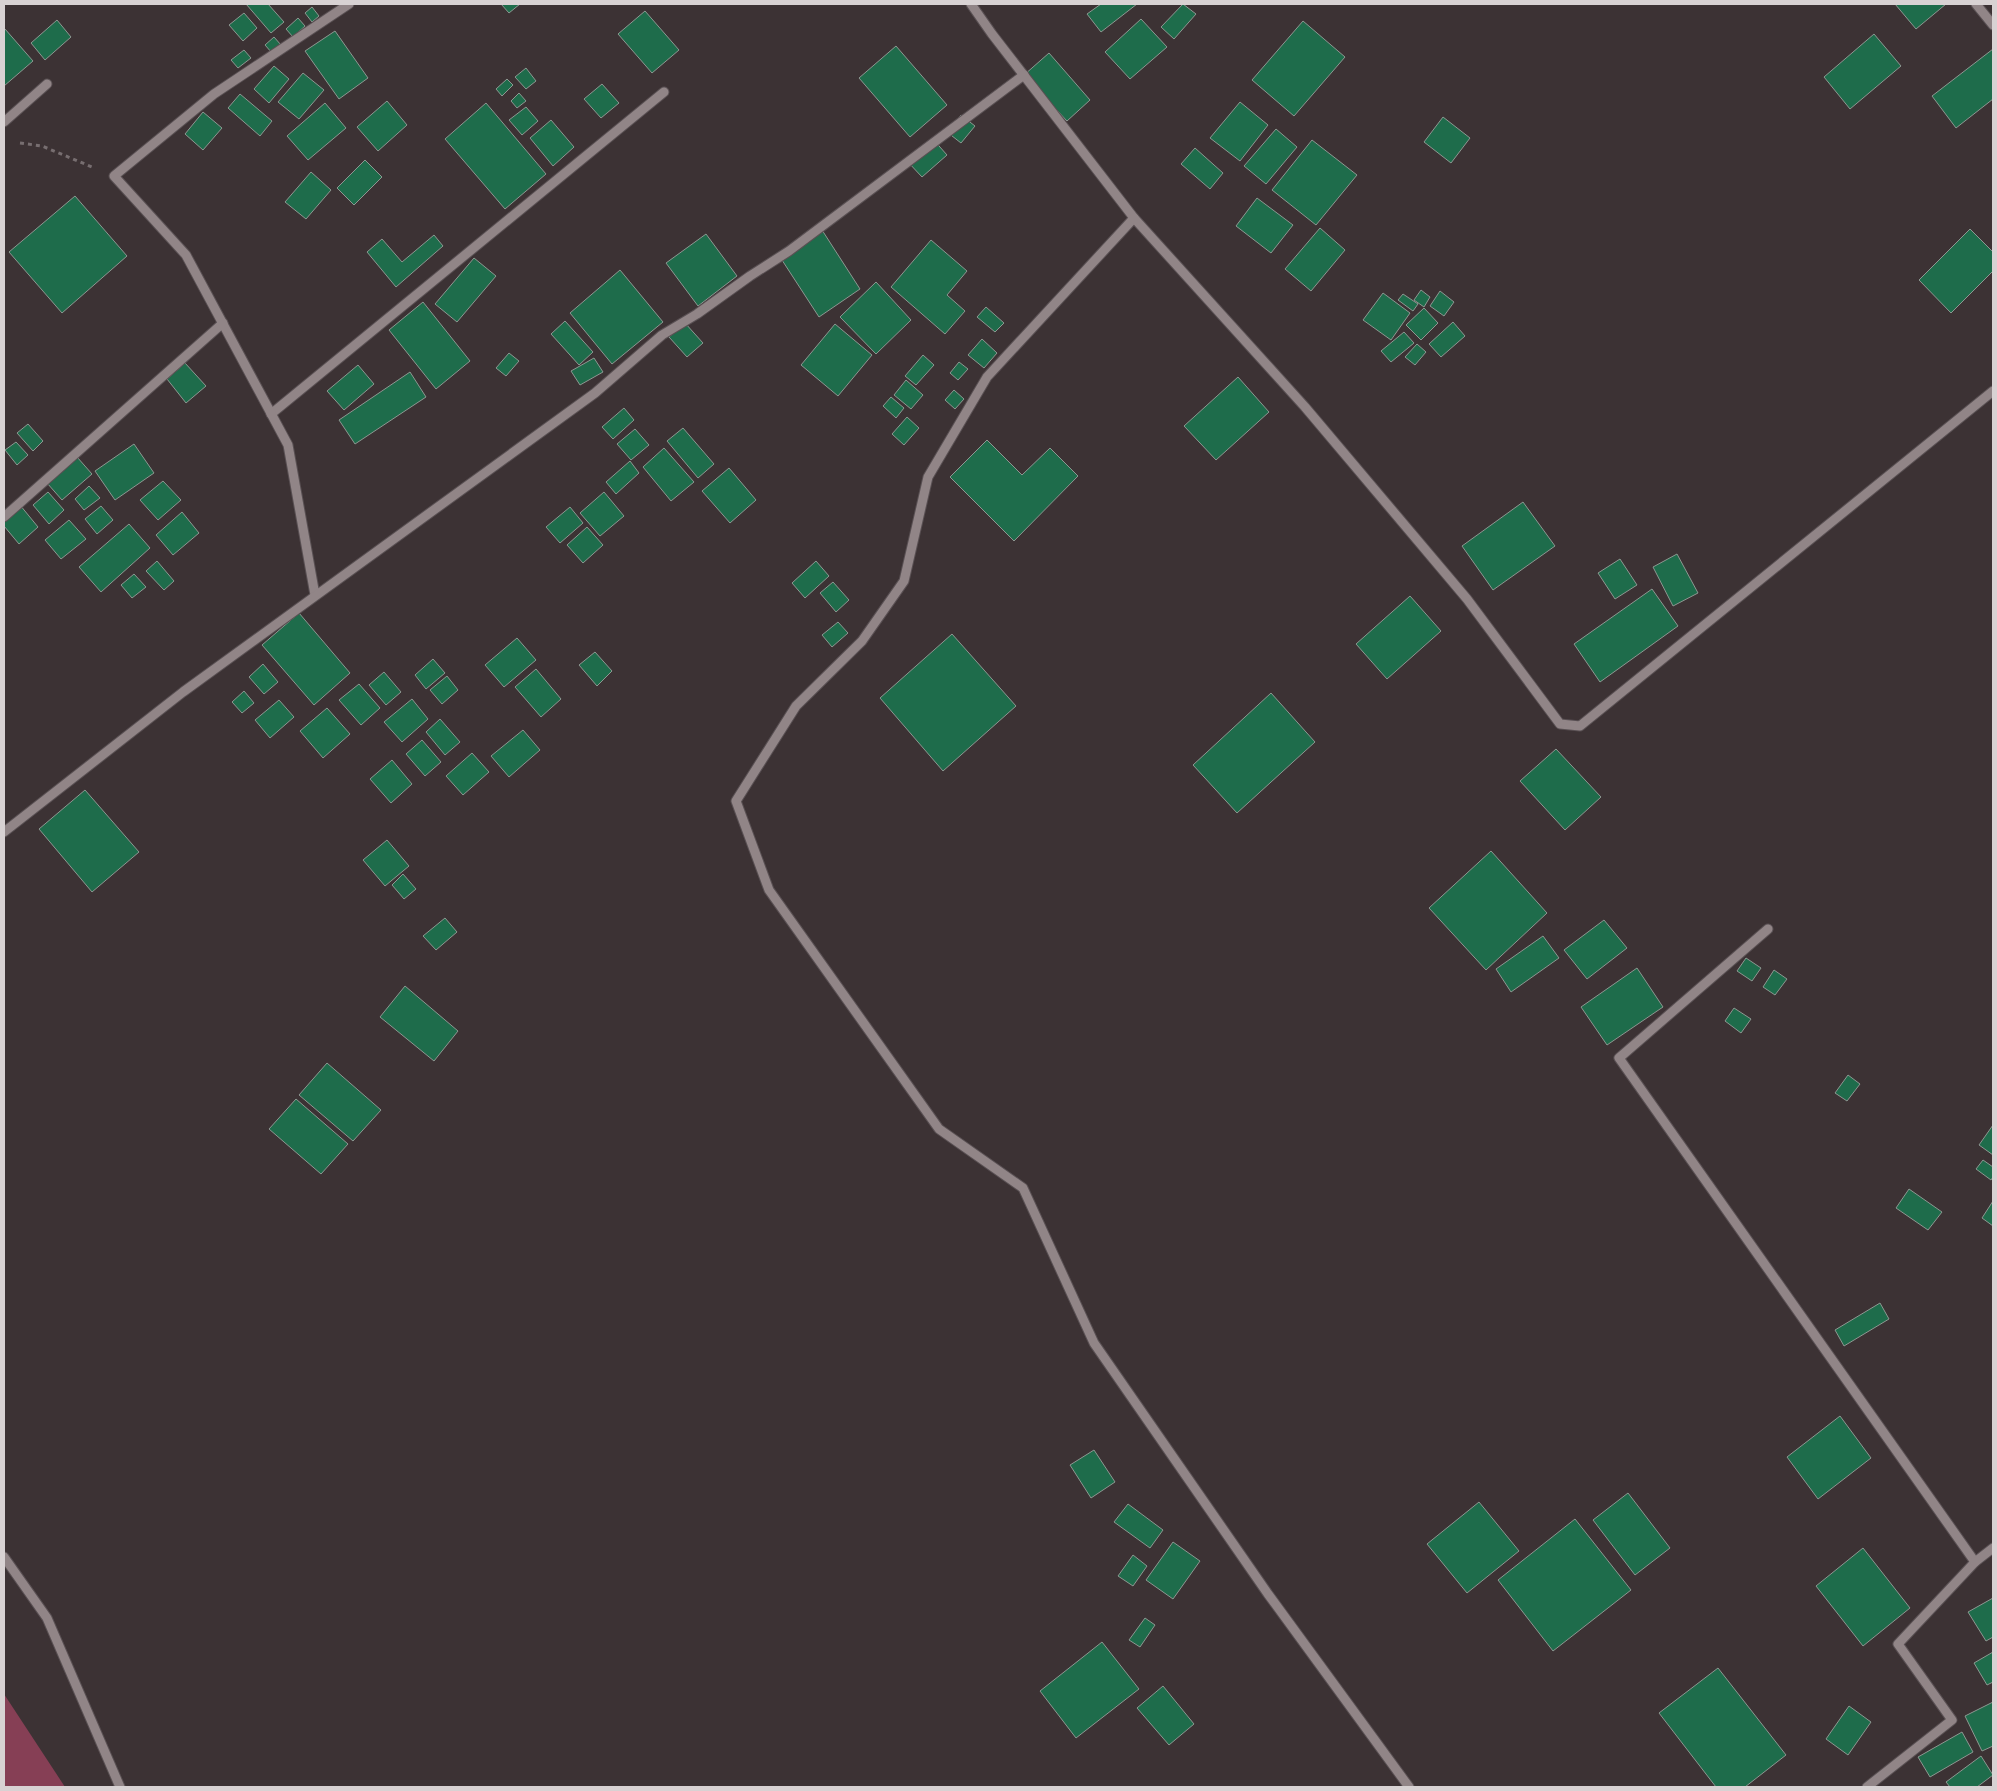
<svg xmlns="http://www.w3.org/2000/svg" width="1997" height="1791" viewBox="0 0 1997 1791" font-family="Poppins,sans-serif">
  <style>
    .green { fill: #863f55 }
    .building { fill: #1e6c4b; stroke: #8d9791 }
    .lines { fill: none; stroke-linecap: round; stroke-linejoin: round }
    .minor-casing { stroke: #595053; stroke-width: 11 }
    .path { stroke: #776e70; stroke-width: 3; stroke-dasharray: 4 4; stroke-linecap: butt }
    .minor { stroke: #918587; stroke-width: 9 }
  </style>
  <rect width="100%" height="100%" fill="#3c3234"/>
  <polygon class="green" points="4,1694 65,1787 4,1787"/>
  <g class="building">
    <polygon points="246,4 268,4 284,22 271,33"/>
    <polygon points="501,4 520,4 509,13"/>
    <polygon points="1101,4 1137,4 1101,32 1087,14"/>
    <polygon points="1183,4 1196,14 1174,39 1161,27"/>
    <polygon points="1895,4 1946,4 1916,29"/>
    <polygon points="312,7 319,16 312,22 305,13"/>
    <polygon points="645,11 679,50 652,73 618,34"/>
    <polygon points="244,13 257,28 243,41 229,25"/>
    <polygon points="298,18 305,26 293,37 286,29"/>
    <polygon points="1141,19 1167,47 1130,79 1105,52"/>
    <polygon points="57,20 71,37 45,60 31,43"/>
    <polygon points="1303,21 1345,57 1294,116 1252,80"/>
    <polygon points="5,29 33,61 4,86 4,30"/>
    <polygon points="335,31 368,78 339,99 305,51"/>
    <polygon points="1874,34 1901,66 1850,109 1824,77"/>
    <polygon points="274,37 281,45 272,53 265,45"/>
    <polygon points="896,46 947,105 910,137 859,78"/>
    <polygon points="1993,49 1993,99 1956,128 1932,96"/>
    <polygon points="244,50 251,58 238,68 231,60"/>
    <polygon points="1049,53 1090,100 1067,121 1024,75"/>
    <polygon points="274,66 289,79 269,103 254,89"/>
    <polygon points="526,68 536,81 526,89 515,77"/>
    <polygon points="303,73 324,90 299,119 278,102"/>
    <polygon points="507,79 513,85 502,96 496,89"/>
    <polygon points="602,84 619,103 601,118 584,99"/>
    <polygon points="519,93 526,101 517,108 511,101"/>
    <polygon points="240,94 272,121 260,136 228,108"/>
    <polygon points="387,101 407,125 378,151 357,127"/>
    <polygon points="1240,102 1268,125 1240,161 1210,138"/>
    <polygon points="325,103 346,128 308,160 287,136"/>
    <polygon points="486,103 546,174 505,209 445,139"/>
    <polygon points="526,107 538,121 522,135 509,120"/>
    <polygon points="203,112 222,128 203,150 185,134"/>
    <polygon points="961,115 975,126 961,143 947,132"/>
    <polygon points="1443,117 1470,138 1451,163 1424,142"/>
    <polygon points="551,120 574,147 553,166 530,138"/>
    <polygon points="1276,129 1297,147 1266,184 1244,166"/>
    <polygon points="932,138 947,155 922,177 907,161"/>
    <polygon points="1312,140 1357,175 1316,225 1272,190"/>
    <polygon points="1195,148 1223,173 1210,189 1181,164"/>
    <polygon points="365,160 382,177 354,205 337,188"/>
    <polygon points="311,172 331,190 306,219 285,202"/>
    <polygon points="75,196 127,256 62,313 9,252"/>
    <polygon points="1257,198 1293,225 1271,253 1236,226"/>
    <polygon points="1320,228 1345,250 1311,291 1285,269"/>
    <polygon points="1970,229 1993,252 1993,271 1951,313 1919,280"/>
    <polygon points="822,230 860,289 819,317 780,257"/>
    <polygon points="706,234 737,276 698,306 666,263"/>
    <polygon points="434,235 443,246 396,287 367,252 382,239 402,262"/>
    <polygon points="931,240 967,271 947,295 965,311 945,334 891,287"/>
    <polygon points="474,258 496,276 457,322 435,304"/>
    <polygon points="620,270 663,322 612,364 570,313"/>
    <polygon points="876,282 911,320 876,354 840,317"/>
    <polygon points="1421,290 1430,297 1424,307 1414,300"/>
    <polygon points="1440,291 1454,302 1444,316 1430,306"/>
    <polygon points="1383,293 1410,313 1391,340 1363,320"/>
    <polygon points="1403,294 1418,304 1413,311 1398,300"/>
    <polygon points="423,302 470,361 436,389 389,330"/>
    <polygon points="986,307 1004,323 995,332 977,317"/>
    <polygon points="1424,308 1438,323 1421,340 1406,325"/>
    <polygon points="565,321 593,352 579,365 551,334"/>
    <polygon points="1453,322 1465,336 1441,357 1429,344"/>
    <polygon points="685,323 703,343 687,357 669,337"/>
    <polygon points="835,324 872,355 838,396 801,365"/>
    <polygon points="1404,332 1414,343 1391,362 1381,351"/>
    <polygon points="982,339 997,353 984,368 968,355"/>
    <polygon points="1417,344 1426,352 1415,365 1405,357"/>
    <polygon points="509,353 519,361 506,376 496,368"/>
    <polygon points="923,355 934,365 916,385 905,376"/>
    <polygon points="594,358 603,372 580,385 571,371"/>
    <polygon points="959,362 968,369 958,380 950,373"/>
    <polygon points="185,363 206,386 186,403 167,379"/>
    <polygon points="358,365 374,384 344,410 327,391"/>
    <polygon points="410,372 426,397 355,444 339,420"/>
    <polygon points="1238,377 1269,412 1216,460 1184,426"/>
    <polygon points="906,380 923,395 911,409 894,395"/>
    <polygon points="954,390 964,399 955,409 945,400"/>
    <polygon points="891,397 904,408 896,418 883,406"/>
    <polygon points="624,408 634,420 613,439 602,427"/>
    <polygon points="907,417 919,428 904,445 892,434"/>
    <polygon points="28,424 43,441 33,451 17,433"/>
    <polygon points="683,428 714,464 698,478 667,441"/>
    <polygon points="635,429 649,445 631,460 617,444"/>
    <polygon points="987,440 1022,475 1050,448 1078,476 1014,541 950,477"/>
    <polygon points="16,442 28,455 17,465 5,450"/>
    <polygon points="134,444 154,473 115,500 95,471"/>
    <polygon points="664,448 694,482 671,501 643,467"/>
    <polygon points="77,457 92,474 62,500 47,483"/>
    <polygon points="630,461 639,473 616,494 606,482"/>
    <polygon points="729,468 756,500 730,523 702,491"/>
    <polygon points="163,481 181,500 158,520 140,500"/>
    <polygon points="89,486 100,498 84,510 75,499"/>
    <polygon points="48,492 64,510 49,524 33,505"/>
    <polygon points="604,492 624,516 600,536 580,513"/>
    <polygon points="1523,502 1555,546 1493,590 1462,546"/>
    <polygon points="20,505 38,527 19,544 4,526 4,518"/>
    <polygon points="101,506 113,520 97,534 85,519"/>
    <polygon points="570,507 583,523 560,543 546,527"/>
    <polygon points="182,512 199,533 173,555 156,535"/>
    <polygon points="69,520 86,539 61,559 45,540"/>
    <polygon points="129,524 150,548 101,592 79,567"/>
    <polygon points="587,527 603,545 583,563 567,545"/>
    <polygon points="1677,554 1698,593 1673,606 1653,567"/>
    <polygon points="1620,559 1637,585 1615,599 1598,573"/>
    <polygon points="157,561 174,581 164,590 146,571"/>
    <polygon points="816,561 829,576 805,598 792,583"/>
    <polygon points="134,574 146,587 132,598 121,585"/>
    <polygon points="833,582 849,600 836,612 820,593"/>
    <polygon points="1652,589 1678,626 1600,682 1574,644"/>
    <polygon points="1410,596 1441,631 1387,679 1356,644"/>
    <polygon points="299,613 350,673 314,705 262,645"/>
    <polygon points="838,622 848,633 832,647 822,635"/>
    <polygon points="952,634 1016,706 943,771 880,698"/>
    <polygon points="517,638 536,660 504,687 485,665"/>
    <polygon points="595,652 612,671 597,686 579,665"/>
    <polygon points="433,659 445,673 426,689 415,675"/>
    <polygon points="263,664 278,682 264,694 249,677"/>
    <polygon points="536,669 561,699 541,717 515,687"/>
    <polygon points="384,672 401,692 386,705 369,685"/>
    <polygon points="447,676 458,690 442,704 430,690"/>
    <polygon points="359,684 380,708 361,725 339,700"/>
    <polygon points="244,691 254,703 242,713 232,702"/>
    <polygon points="1271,693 1315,742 1237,813 1193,765"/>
    <polygon points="412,699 428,719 402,742 384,722"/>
    <polygon points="279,700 294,717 270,738 255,720"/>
    <polygon points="327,708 350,734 323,758 300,731"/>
    <polygon points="440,719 460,742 445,755 426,732"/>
    <polygon points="523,730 540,750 509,777 491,756"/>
    <polygon points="422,740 441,762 425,776 406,754"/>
    <polygon points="1556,749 1601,797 1565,830 1520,781"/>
    <polygon points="472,753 489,772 463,795 446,776"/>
    <polygon points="392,760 412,784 391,803 370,779"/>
    <polygon points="85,790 139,852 92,892 39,829"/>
    <polygon points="387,840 409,866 385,886 363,860"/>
    <polygon points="1491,851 1547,913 1486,970 1429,908"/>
    <polygon points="403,874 416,889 404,899 392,885"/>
    <polygon points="445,918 457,932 436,950 423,936"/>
    <polygon points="1604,920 1627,948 1587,979 1564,950"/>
    <polygon points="1543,936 1559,958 1511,992 1496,969"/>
    <polygon points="1746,958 1761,968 1752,981 1737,971"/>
    <polygon points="1637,968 1663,1007 1607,1045 1581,1007"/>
    <polygon points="1774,970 1787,979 1775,995 1763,987"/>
    <polygon points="405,986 458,1031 434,1061 380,1017"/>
    <polygon points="1734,1008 1751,1019 1741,1033 1725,1021"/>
    <polygon points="327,1063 381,1110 353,1141 299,1095"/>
    <polygon points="1848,1075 1860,1084 1847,1101 1835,1093"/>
    <polygon points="296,1099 348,1144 321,1174 269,1129"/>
    <polygon points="1993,1125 1993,1155 1979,1145"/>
    <polygon points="1983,1160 1993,1167 1993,1177 1991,1180 1976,1169"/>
    <polygon points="1909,1189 1942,1212 1928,1230 1896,1208"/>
    <polygon points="1993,1201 1993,1226 1982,1218"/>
    <polygon points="1880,1303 1889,1319 1844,1346 1835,1330"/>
    <polygon points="1840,1416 1871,1458 1818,1499 1787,1457"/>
    <polygon points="1094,1450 1115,1482 1091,1498 1070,1465"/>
    <polygon points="1628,1493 1670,1548 1635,1575 1593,1520"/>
    <polygon points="1479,1502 1519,1551 1467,1593 1427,1544"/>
    <polygon points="1128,1504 1163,1530 1150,1548 1114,1522"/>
    <polygon points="1575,1519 1631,1590 1553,1651 1498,1580"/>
    <polygon points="1173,1542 1200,1561 1173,1599 1146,1580"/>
    <polygon points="1863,1548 1910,1608 1863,1646 1816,1586"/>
    <polygon points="1133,1555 1147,1566 1133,1586 1118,1576"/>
    <polygon points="1993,1598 1993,1637 1986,1641 1968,1612"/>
    <polygon points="1145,1618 1155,1625 1140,1647 1129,1640"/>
    <polygon points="1102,1642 1139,1689 1076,1738 1040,1691"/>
    <polygon points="1993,1652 1993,1682 1987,1685 1974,1663"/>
    <polygon points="1718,1668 1786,1755 1745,1787 1716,1787 1659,1713"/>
    <polygon points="1163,1686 1194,1724 1169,1745 1137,1708"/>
    <polygon points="1993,1702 1993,1746 1982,1751 1965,1716"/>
    <polygon points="1849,1706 1871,1722 1848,1755 1826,1739"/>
    <polygon points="1962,1732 1973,1752 1930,1777 1918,1757"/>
    <polygon points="1981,1756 1993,1775 1977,1787 1950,1787 1946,1782"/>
  </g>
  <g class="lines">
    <defs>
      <g id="minor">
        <polyline points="971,4 992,34 1134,218 987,377 928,477 904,581 862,641 796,706 736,801 769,890 939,1129 1023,1188 1094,1343 1268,1594 1409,1787"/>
        <polyline points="1976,4 1993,25"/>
        <polyline points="4,122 47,84"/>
        <polyline points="1134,218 1305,407 1467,599 1560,724 1580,726 1993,391"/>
        <polyline points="271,414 664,92"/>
        <polyline points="4,517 223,323"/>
        <polyline points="315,595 288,445 186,255 114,176 214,94 349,4"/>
        <polyline points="4,832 183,692 595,393 662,335 697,314 750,276 789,251 1024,75"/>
        <polyline points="1768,929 1619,1058 1975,1562 1898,1644 1952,1720 1867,1787"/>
        <polyline points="4,1557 47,1618 120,1787"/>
        <polyline points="1975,1562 1993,1548"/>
      </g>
    </defs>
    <use href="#minor" class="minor-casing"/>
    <polyline class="path" points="20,143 42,146 92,167"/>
    <use href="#minor" class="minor"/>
  </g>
  <rect width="1997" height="1791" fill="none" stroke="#d8d2d3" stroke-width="10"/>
</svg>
